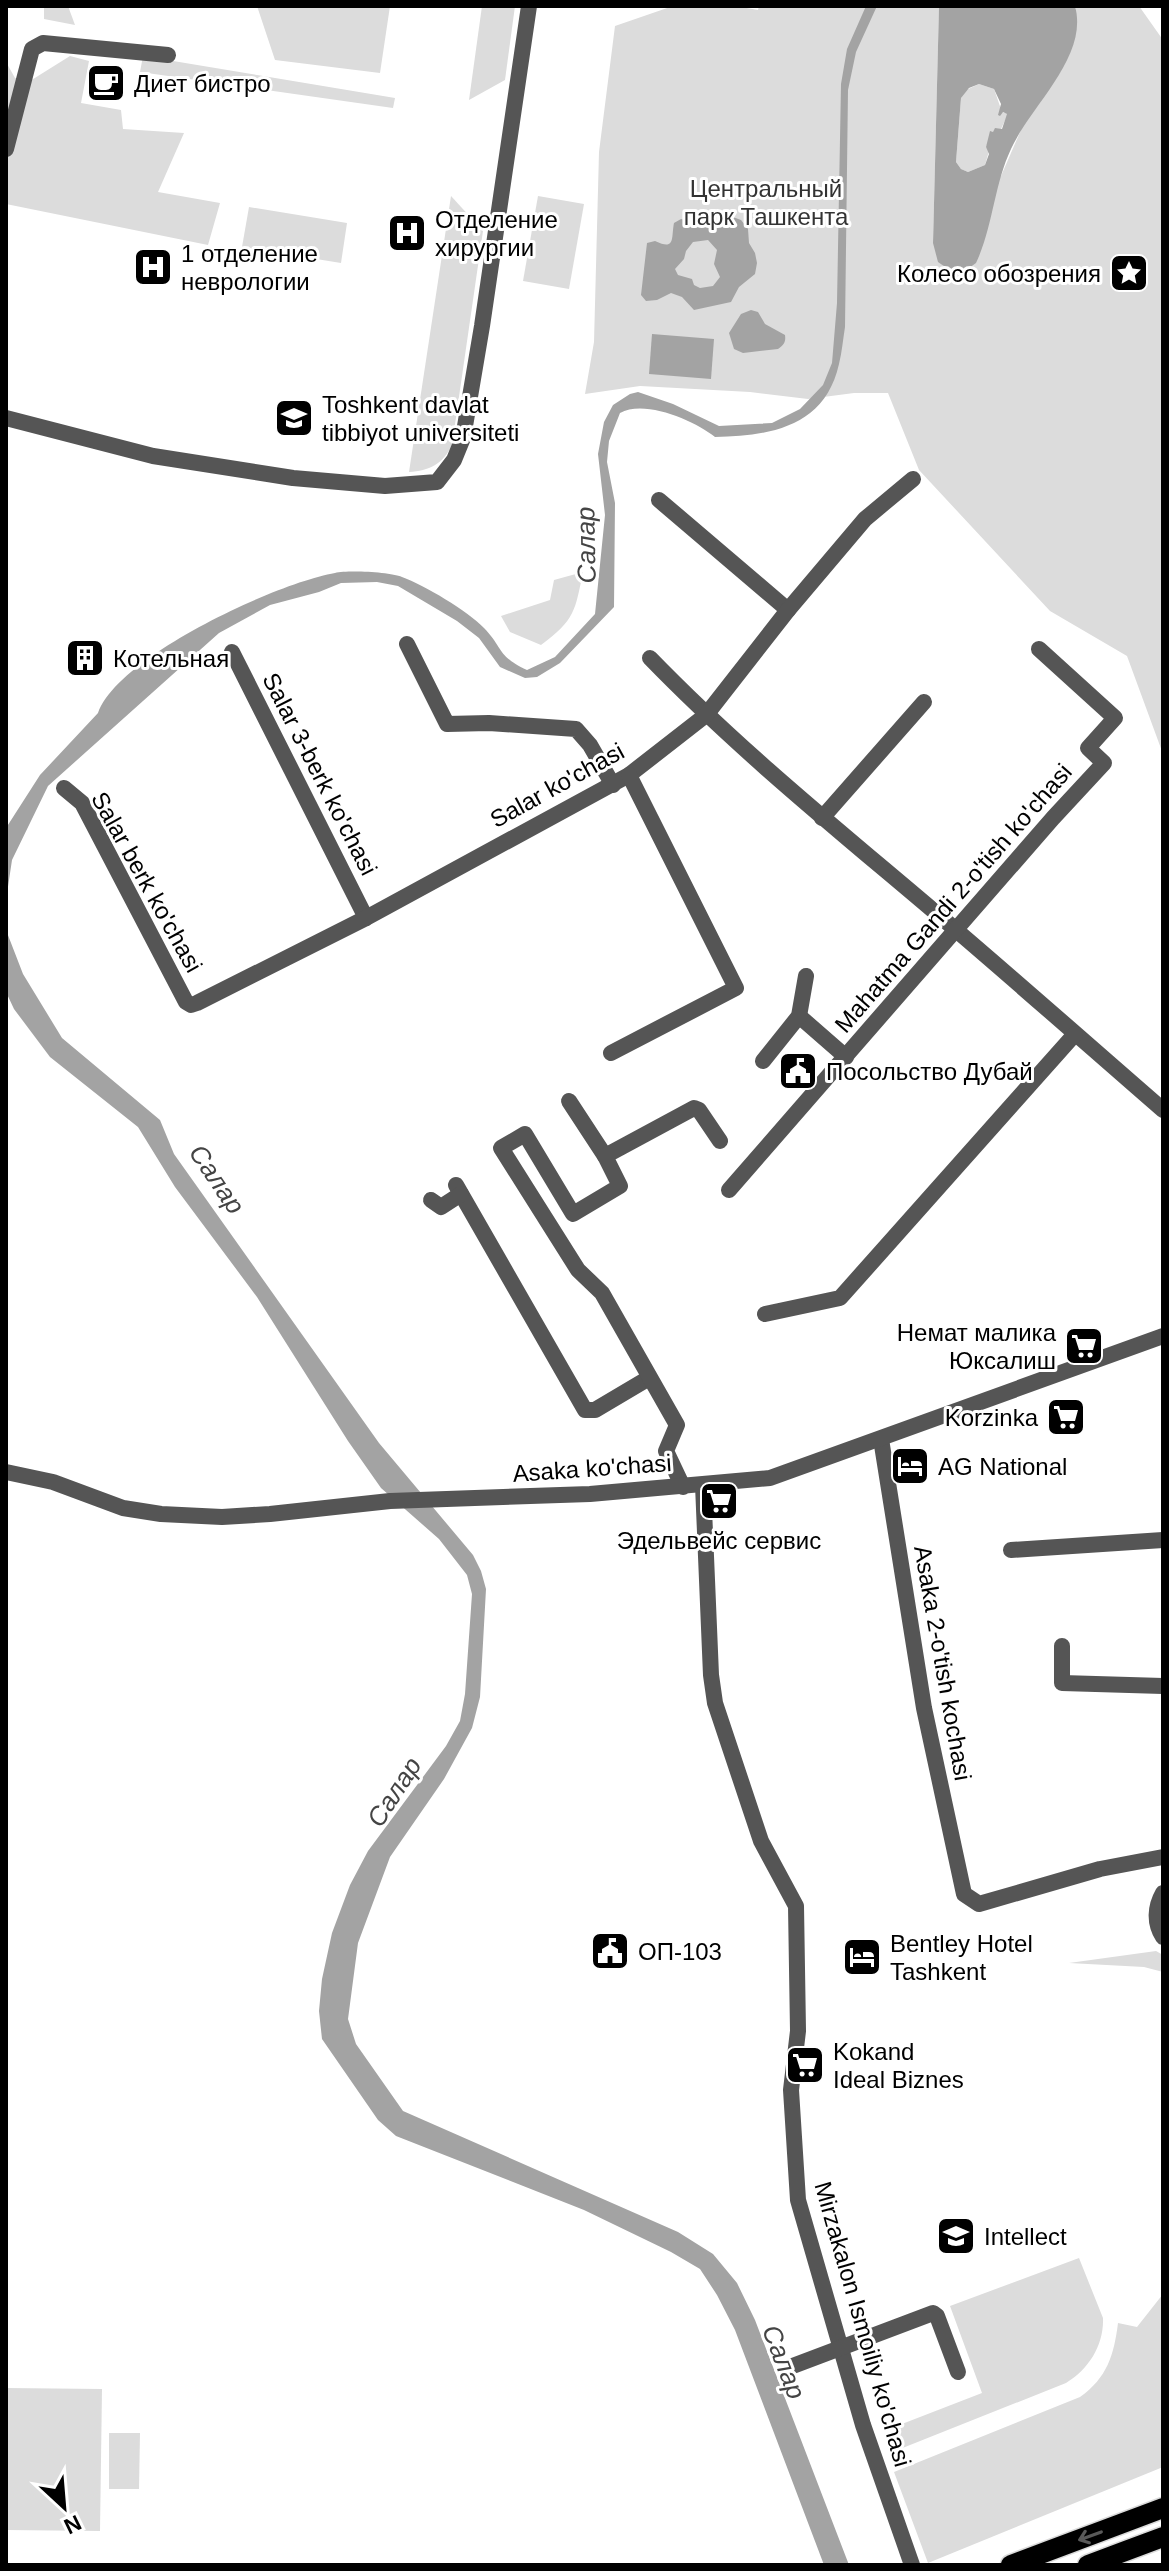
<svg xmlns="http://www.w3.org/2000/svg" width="1169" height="2571" viewBox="0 0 1169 2571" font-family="Helvetica,sans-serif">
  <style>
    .green { fill: #dcdcdc }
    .water { fill: #a3a3a3; fill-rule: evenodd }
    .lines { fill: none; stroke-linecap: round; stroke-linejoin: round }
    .primary-casing { stroke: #dbdbdb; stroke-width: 23 }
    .minor { stroke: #555; stroke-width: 16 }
    .tertiary { stroke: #555; stroke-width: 16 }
    .primary { stroke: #000; stroke-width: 20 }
    .oneway { stroke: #595959 }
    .labels { text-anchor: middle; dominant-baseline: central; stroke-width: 6; stroke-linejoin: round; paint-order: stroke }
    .poi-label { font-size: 24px; fill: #000; stroke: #fff; text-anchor: start }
    .park-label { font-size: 24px; fill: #333; stroke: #fff }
    .street-label { font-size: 24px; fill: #000; stroke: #fff }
    .water-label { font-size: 26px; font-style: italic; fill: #444; stroke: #fff }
  </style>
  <rect width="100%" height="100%" fill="#fff"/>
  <g class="green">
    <polygon points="44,6 68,6 75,25 44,19"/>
    <polygon points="257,6 390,6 380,73 275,60"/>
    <polygon points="482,6 515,6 505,80 469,100"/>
    <polygon points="673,6 735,6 758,10 759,6 939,6 933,243 1001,176 1024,123 1061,71 1076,10 1075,6 1139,6 1163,40 1163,754 1127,656 1050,611 919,470 888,393 854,393 808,399 750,392 640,386 585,394 594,342 599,152 615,26"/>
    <polygon points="70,56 89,61 81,103 121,110 123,129 184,133 158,192 220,203 208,245 6,204 6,62 15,78 30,81"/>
    <polygon points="143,56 395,98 393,108 140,72"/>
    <polygon points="979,84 994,89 1002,112 1008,114 1001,129 993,132 986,147 989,151 985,165 968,172 961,169 956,162 961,98 964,91"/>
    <path d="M 451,196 L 483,231 L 452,445 C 443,464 429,471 409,472 Z"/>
    <polygon points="538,196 584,204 569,289 523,281"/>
    <polygon points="249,207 347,223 341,263 242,247"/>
    <path d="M 583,572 C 575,611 575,620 541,645 L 510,632 L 501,616 L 550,600 L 554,580 Z"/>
    <polygon points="1156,1951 1163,1955 1163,1972 1144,1967 1069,1963"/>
    <path d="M 1079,2258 L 1103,2318 C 1104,2345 1089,2369 1066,2383 L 895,2451 L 889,2429 L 982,2393 L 950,2306 Z"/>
    <path d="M 1163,2294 L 1163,2467 L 928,2563 L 894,2472 L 1080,2397 C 1107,2378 1114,2355 1118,2323 L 1137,2327 Z"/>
    <polygon points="6,2388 102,2389 100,2531 6,2530"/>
    <polygon points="109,2433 140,2433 139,2489 109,2489"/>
  </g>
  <g class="water">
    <path d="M 866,6 L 877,6 L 856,52 L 848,90 L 845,327 C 843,339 842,352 839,364 C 825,427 770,436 715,437 C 695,421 645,399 620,413 L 609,441 L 607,462 L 615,503 L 614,607 L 560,663 L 537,677 L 525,678 L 500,667 L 479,638 L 457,621 L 398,586 L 377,582 L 341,583 L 319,592 L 270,605 L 219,633 L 48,786 L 12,860 L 6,900 L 6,828 L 40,775 L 98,713 C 118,656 277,583 335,573 C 348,570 390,572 402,577 C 424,585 468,611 484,628 C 504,649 497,656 527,670 L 555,657 L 595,614 L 605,515 L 598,454 L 604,422 L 613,405 L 630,394 L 638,392 L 673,404 L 719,426 L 772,423 L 800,409 L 823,385 L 832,363 L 837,303 L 841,84 L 847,49 Z"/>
    <path d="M 939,6 L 1075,6 C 1089,57 1031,105 1011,149 C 994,185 993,227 976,263 C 962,274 953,273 938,262 L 933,243 ZM 979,84 L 994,89 L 1001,104 L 998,115 L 1000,116 L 1003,112 L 1007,114 L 1002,129 L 995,128 L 993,132 L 990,131 L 986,147 L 989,154 L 985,165 L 968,172 L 961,169 L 956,162 L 961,98 L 969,88 Z"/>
    <path d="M 730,216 L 741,220 L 748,229 L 749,243 L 755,253 L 757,263 L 755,274 L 739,287 L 731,302 L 694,310 L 682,297 L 671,293 L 657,300 L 646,301 L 641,295 L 647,243 L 655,241 C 676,251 671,238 674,223 L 681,219 L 704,224 ZM 708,240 L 717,250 L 714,264 L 720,277 L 713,286 L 700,288 L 694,285 L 692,279 L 678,275 L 675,269 L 684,259 L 686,251 L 693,242 Z"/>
    <path d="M 751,310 L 758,312 L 765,324 L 785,335 C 786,342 784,345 778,349 L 743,353 L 734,349 L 729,333 L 741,314 Z"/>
    <polygon points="652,334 714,339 711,379 649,374"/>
    <polygon points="6,930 23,974 62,1038 160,1120 174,1154 379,1443 473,1555 481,1571 486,1589 480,1697 472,1728 444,1779 390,1857 358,1943 348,2019 356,2044 403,2111 678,2232 713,2254 737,2283 755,2320 849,2565 824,2565 735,2330 717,2295 700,2269 671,2252 584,2210 396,2136 378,2120 322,2039 319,2011 322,1979 332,1933 350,1885 368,1851 446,1746 460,1721 465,1694 472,1594 467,1575 439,1539 381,1488 348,1441 257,1297 175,1187 138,1127 50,1057 14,1009 6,992"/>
  </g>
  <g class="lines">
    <defs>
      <g id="primary">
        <polyline points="1011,2565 1163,2508"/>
        <polyline points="1088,2565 1163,2537"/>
      </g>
    </defs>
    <use href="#primary" class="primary-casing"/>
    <g class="minor">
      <polyline points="6,149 32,49 43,43 168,55"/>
      <polyline points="6,418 153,456 293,478 385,486 437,482 454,460 463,438 482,326 529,6"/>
      <polyline points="659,500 788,610"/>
      <polyline points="407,644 447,724 489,723 576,729 590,745 613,785"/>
      <polyline points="232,652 366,918"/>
      <path d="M 650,658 C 746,757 852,841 956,930 C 1025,989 1094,1050 1163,1110"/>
      <polyline points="64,788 82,803 186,1002 191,1005 197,1003 366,918 629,775 706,715 788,610 865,519 913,479"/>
      <polyline points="822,818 924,702"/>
      <polyline points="799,1016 846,1057"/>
      <polyline points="611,1053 736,988 629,775"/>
      <polyline points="763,1061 799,1016 806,976"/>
      <polyline points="569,1101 605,1156"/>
      <polyline points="456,1185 585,1410 595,1410 649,1378"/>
      <polyline points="729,1190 1053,818 1104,763 1088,748 1115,718 1039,649"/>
      <polyline points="431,1200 441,1207 461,1194"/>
      <polyline points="765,1314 840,1298 1075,1034"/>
      <polyline points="881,1439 924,1708 964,1894 979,1904 1100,1869 1163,1857"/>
      <polyline points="703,1485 711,1675 715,1703 761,1841 796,1906 798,2031 791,2090 798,2200 863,2425 912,2565"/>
      <polyline points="683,1487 666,1451 677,1425 602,1293 578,1270 501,1148 525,1134 573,1214 620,1186 605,1156 694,1108 699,1110 720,1141"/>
      <polyline points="1011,1550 1163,1540"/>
      <polyline points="1062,1646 1062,1683 1163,1686"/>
      <path d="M 1163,1893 C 1155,1907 1154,1923 1163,1937"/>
      <polyline points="790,2367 933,2313 937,2316 958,2372"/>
    </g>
    <polyline class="tertiary" points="6,1472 53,1482 123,1508 161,1514 222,1517 270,1514 390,1501 590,1494 770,1478 1163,1336"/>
    <use href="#primary" class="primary"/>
  </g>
  <defs><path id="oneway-shaft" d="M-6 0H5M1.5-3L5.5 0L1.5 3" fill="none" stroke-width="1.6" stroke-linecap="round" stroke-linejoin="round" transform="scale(2)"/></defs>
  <use class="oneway" href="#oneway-shaft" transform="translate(1090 2536) rotate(160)"/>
  <defs>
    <symbol id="cafe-square" viewBox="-11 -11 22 22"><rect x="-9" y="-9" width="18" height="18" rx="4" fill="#000" stroke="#fff"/><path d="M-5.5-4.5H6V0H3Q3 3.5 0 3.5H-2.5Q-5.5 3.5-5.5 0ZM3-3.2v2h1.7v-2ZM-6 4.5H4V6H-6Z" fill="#fff"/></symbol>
    <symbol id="hospital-square" viewBox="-11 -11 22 22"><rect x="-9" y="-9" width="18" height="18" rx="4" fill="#000" stroke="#fff"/><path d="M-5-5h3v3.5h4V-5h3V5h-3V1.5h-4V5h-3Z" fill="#fff"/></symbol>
    <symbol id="sight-square" viewBox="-11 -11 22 22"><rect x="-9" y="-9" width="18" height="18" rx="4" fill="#000" stroke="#fff"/><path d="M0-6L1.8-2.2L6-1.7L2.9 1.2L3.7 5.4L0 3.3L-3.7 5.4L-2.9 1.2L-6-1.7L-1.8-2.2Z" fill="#fff"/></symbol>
    <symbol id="university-square" viewBox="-11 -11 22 22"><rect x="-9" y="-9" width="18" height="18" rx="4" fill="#000" stroke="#fff"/><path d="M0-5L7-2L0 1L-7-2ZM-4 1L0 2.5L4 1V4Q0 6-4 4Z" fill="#fff"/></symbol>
    <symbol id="building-square" viewBox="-11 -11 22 22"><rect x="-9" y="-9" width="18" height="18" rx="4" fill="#000" stroke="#fff"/><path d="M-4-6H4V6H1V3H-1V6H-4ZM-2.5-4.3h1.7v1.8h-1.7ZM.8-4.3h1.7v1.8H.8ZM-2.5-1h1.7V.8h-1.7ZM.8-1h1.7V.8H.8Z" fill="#fff"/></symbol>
    <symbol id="civic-square" viewBox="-11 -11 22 22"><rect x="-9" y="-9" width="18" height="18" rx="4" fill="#000" stroke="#fff"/><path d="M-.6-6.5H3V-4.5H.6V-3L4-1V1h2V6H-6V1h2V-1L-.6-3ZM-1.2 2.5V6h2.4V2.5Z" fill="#fff"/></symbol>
    <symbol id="supermarket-square" viewBox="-11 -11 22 22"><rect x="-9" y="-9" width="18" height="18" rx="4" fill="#000" stroke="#fff"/><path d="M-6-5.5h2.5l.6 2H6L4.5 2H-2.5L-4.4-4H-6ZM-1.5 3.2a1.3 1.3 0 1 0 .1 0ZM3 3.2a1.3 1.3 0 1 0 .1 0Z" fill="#fff"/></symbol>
    <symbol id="hotel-square" viewBox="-11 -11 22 22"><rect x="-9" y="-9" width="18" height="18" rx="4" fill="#000" stroke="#fff"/><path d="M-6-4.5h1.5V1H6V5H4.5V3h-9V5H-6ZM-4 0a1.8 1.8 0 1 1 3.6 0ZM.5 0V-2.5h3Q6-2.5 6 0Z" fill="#fff"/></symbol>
    <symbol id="school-square" viewBox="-11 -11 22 22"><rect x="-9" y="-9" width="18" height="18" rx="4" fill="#000" stroke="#fff"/><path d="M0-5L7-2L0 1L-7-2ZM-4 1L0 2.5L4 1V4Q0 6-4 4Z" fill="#fff"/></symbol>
  </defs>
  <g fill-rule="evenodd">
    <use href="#cafe-square" x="84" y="61" width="44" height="44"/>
    <use href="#hospital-square" x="385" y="211" width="44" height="44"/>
    <use href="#hospital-square" x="131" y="245" width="44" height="44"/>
    <use href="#sight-square" x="1107" y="251" width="44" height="44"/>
    <use href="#university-square" x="272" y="396" width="44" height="44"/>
    <use href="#building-square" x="63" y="636" width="44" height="44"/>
    <use href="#civic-square" x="776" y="1049" width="44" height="44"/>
    <use href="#supermarket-square" x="1062" y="1324" width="44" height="44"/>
    <use href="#supermarket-square" x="1044" y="1395" width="44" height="44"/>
    <use href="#hotel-square" x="888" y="1444" width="44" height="44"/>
    <use href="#supermarket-square" x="697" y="1479" width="44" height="44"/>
    <use href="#civic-square" x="588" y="1929" width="44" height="44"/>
    <use href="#hotel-square" x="840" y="1935" width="44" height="44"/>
    <use href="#supermarket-square" x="783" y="2043" width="44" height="44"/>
    <use href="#school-square" x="934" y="2214" width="44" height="44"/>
  </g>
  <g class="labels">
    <g class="poi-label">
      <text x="134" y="83">Диет бистро</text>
      <text x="435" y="219">Отделение<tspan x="435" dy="28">хирургии</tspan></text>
      <text x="181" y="253">1 отделение<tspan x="181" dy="28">неврологии</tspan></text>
      <text x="1101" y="273" text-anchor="end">Колесо обозрения</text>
      <text x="322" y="404">Toshkent davlat<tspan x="322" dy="28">tibbiyot universiteti</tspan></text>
      <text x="113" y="658">Котельная</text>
      <text x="826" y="1071">Посольство Дубай</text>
      <text x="1056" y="1332" text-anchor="end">Немат малика<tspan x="1056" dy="28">Юксалиш</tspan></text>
      <text x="1038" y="1417" text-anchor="end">Korzinka</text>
      <text x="938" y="1466">AG National</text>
      <text x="719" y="1540" text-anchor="middle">Эдельвейс сервис</text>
      <text x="890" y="1943">Bentley Hotel<tspan x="890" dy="28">Tashkent</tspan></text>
      <text x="638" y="1951">ОП-103</text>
      <text x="833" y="2051">Kokand<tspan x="833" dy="28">Ideal Biznes</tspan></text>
      <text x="984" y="2236">Intellect</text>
    </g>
    <g class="park-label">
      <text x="766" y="188">Центральный<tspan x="766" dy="28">парк Ташкента</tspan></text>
    </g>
    <g class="street-label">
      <text transform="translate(320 774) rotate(63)">Salar 3-berk ko'chasi</text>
      <text transform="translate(557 785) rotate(-29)">Salar ko'chasi</text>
      <text transform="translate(147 882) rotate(61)">Salar berk ko'chasi</text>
      <text transform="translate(953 898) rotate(-49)">Mahatma Gandi 2-o'tish ko'chasi</text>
      <text transform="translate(592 1468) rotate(-4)">Asaka ko'chasi</text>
      <text transform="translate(943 1663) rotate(80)">Asaka 2-o'tish kochasi</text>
      <text transform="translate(863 2324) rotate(74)">Mirzakalon Ismoiliy ko'chasi</text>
    </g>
    <g class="water-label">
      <text transform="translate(586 545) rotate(-91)">Салар</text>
      <text transform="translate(217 1179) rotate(56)">Салар</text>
      <text transform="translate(394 1792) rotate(-57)">Салар</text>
      <text transform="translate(784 2362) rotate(69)">Салар</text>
    </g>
  </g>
  <rect width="1169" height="2571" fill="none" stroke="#000000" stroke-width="16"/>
  <g transform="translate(64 2507) rotate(154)" stroke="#ffffff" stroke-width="6" paint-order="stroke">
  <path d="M0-6L14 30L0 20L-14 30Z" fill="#000000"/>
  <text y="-12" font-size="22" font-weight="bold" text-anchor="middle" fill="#000000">N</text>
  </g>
</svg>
